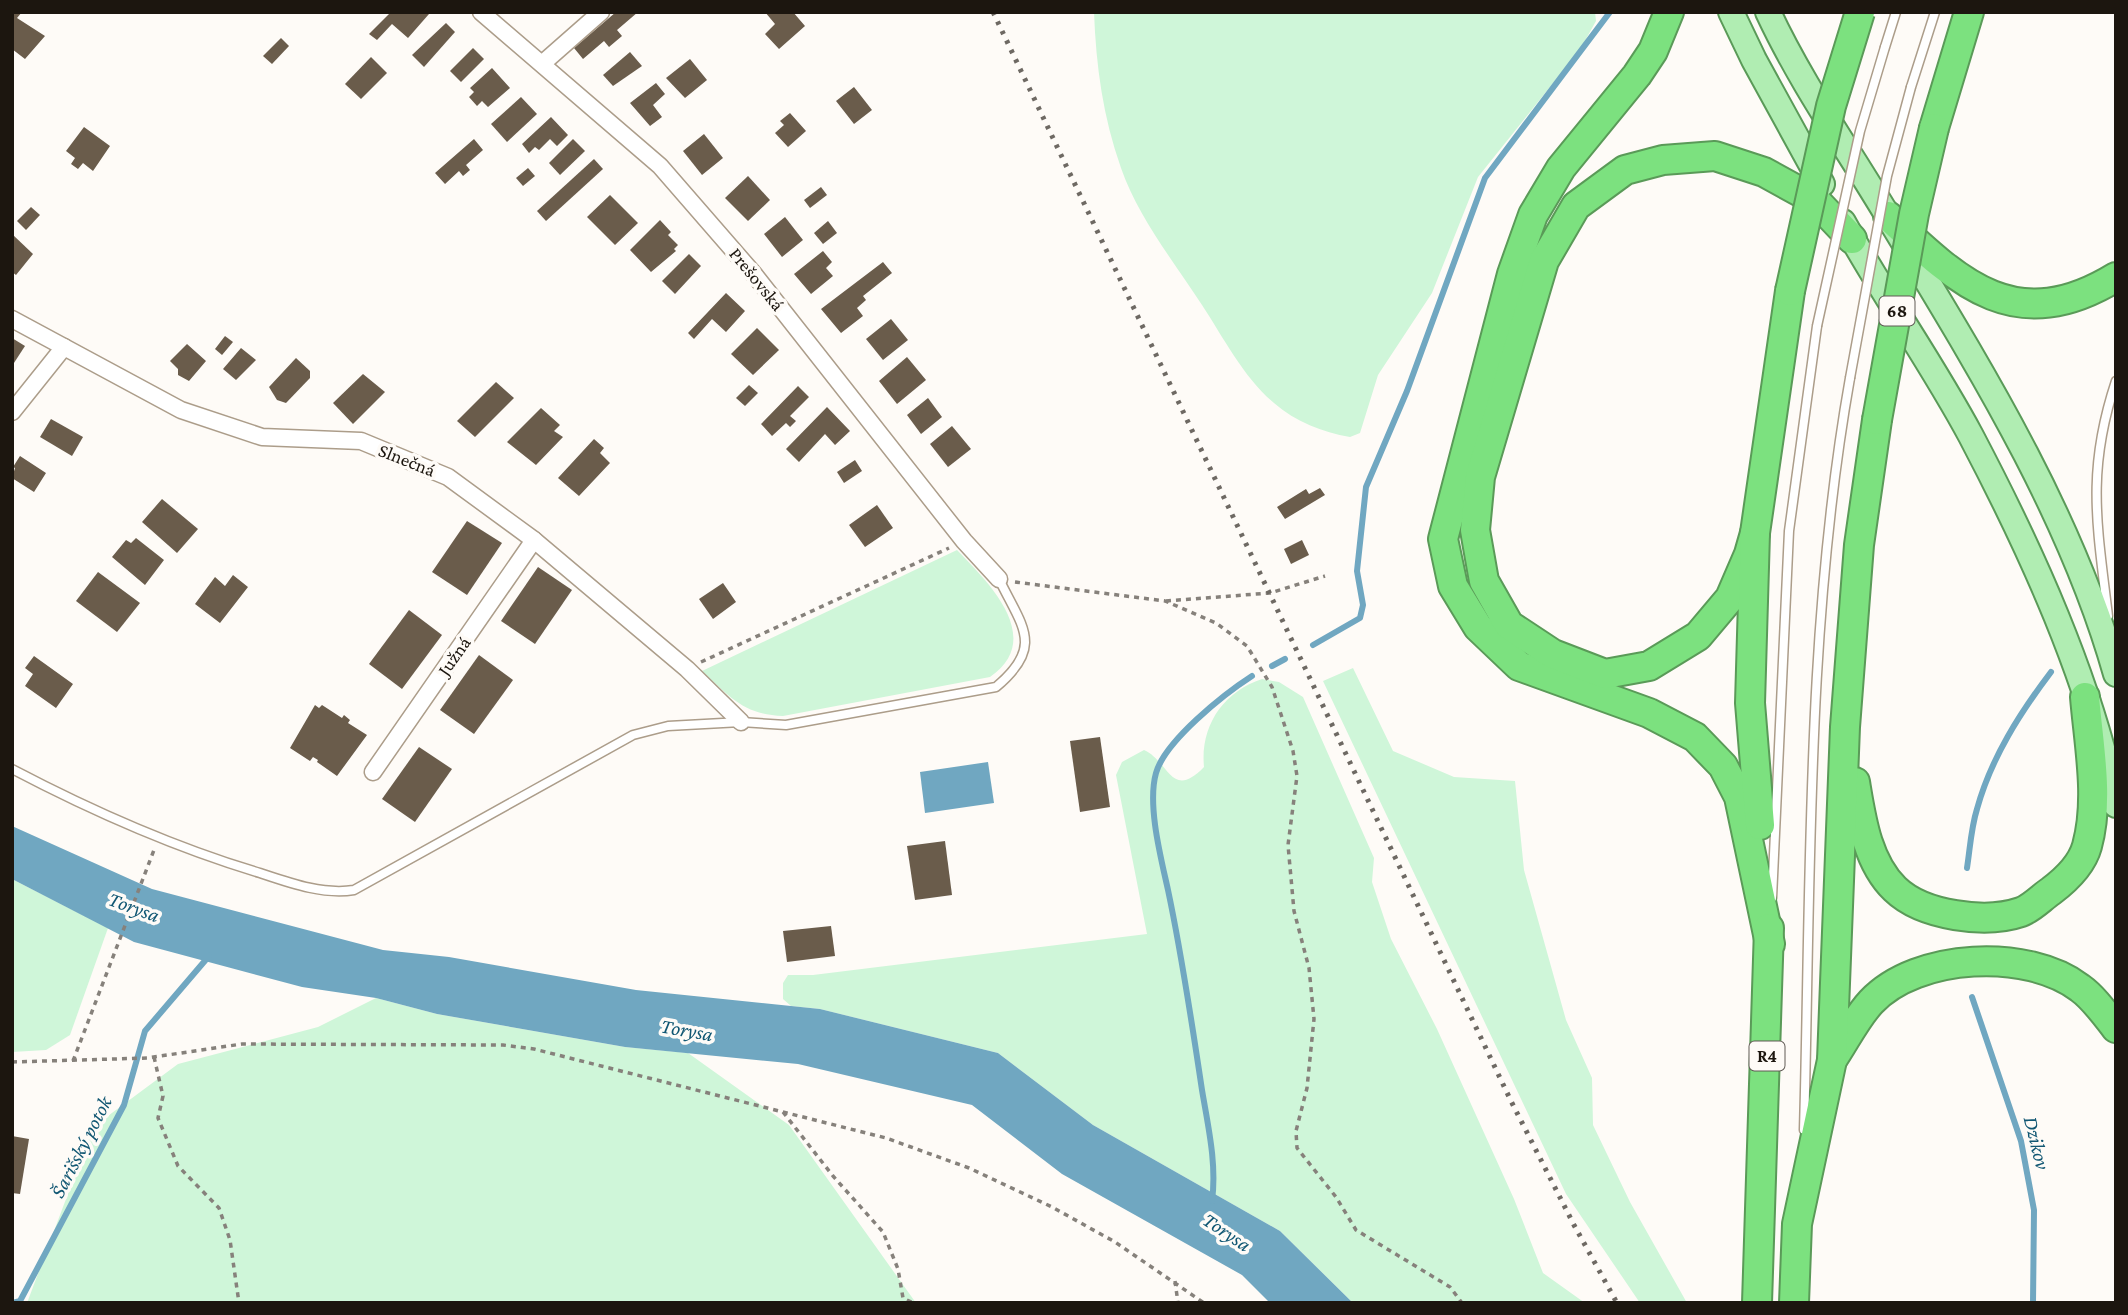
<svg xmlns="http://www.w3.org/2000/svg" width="2128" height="1315" viewBox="0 0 2128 1315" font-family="'Crimson Pro',serif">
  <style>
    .green { fill: #cff6d9 }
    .water { fill: #70a7c1 }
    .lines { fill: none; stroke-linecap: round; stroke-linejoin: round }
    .stream { stroke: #70a7c1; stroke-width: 6 }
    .building { fill: #6a5c4b }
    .lane-casing { stroke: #ac9d8a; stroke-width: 11 }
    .street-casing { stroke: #ac9d8a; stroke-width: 19 }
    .primary-casing { stroke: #5a9a58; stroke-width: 28 }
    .highway-casing { stroke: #5a9a58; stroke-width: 32 }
    .path { stroke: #86817b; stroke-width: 3.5; stroke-dasharray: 5 5; stroke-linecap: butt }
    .lane { stroke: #fff; stroke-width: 8 }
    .street { stroke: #fff; stroke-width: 16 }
    .primary { stroke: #b0edb2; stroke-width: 24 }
    .highway { stroke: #7ce17f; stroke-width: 28 }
    .rail { stroke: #6e6963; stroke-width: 5; stroke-dasharray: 3.5 7; stroke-linecap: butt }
    .lane-bridge-casing { stroke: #ac9d8a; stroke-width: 11; stroke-linecap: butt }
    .highway-bridge-casing { stroke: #5a9a58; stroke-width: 32; stroke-linecap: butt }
    .lane-bridge { stroke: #fff; stroke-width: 8 }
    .highway-bridge { stroke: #7ce17f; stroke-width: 28 }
    .labels { text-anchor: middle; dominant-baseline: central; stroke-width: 7; stroke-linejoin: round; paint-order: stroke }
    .shield { fill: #fefbf7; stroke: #605b55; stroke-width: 2 }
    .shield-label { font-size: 18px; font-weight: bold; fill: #1c160f }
    .street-label { font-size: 19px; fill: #1c160f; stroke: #fefbf7 }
    .water-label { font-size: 21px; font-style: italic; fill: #115773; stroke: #fefbf7 }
  </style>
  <rect width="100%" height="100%" fill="#fefbf7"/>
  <g class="green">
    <path d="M 1094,12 L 1595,12 L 1596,21 L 1581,48 L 1478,177 L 1432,293 L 1378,375 L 1360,433 L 1350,437 C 1322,432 1296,422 1274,403 C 1244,378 1223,337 1202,305 C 1174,262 1138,217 1121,168 C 1103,117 1096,66 1094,12 Z"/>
    <path d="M 957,550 C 988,582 1046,638 990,677 L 783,716 C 744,715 729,696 702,671 Z"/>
    <polygon points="1353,668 1393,751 1454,777 1515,781 1524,870 1566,1020 1592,1078 1593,1125 1630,1202 1687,1303 1640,1303 1566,1194 1323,681"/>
    <path d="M 1262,679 L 1279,682 L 1303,697 L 1374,858 L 1372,882 L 1391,939 L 1437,1029 L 1514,1199 L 1543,1273 L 1585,1303 L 1353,1303 L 1280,1231 L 1093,1125 L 998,1053 L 820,1009 L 791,1006 L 783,999 L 783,983 L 788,975 L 813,975 L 1147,934 L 1116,775 L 1122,762 L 1144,750 C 1169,761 1171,801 1204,767 C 1200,726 1223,692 1262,679 Z"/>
    <polygon points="12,879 108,928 70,1035 46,1050 12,1052"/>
    <polygon points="376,998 437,1014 625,1047 688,1053 789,1125 916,1303 27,1303 93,1127 178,1064 318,1027"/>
  </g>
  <g class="water">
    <polygon points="988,762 994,803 925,813 920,772"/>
    <polygon points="12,826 152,889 383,950 449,957 636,990 820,1009 998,1053 1093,1125 1280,1231 1353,1303 1270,1303 1242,1275 1062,1174 972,1105 798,1064 625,1047 437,1014 376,998 302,987 134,942 12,879"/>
  </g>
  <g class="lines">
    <g class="stream">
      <polyline points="1313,645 1360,618 1363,605 1357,571 1366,487 1407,391 1485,178 1610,12"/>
      <polyline points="1272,666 1285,659"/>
      <path d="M 1967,868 C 1970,849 1971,828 1977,809 C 1991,758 2020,713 2051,672"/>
      <polyline points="1972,997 2021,1141 2034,1210 2033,1303"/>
      <path d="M 1212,1201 C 1217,1164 1208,1126 1202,1090 C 1192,1023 1182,956 1168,890 C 1161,858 1147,805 1156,773 C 1165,741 1224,694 1252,676"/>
      <polyline points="13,1303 20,1301 124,1105 145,1031 209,956"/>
    </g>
  </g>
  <g class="building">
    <polygon points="12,12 22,12 17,18 45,36 25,59 12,49"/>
    <polygon points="391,12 427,12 429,14 408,38 392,24 377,40 369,34"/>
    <polygon points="616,12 638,12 617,30 622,36 609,47 604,41 583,59 574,48"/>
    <polygon points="765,12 793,12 805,26 779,49 765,34 775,24"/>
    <polygon points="446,23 455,32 424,67 412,55"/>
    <polygon points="281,38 289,46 272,64 263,56"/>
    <polygon points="473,48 484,59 461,82 450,71"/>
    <polygon points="630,52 642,66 613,86 603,75"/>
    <polygon points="371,57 387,73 361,99 345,84"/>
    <polygon points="690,59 707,80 685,98 666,78"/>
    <polygon points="492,68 510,88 488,107 482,101 477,106 469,97 474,92 470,88"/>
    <polygon points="656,83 665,94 653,105 662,117 650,126 630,103"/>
    <polygon points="854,87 872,110 854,124 836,101"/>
    <polygon points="521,97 537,114 507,142 491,124"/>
    <polygon points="790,113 806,131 788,147 775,133 784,125 780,121"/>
    <polygon points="551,117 568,135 557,146 550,139 539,150 535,147 529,153 522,144"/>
    <polygon points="84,127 110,146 93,171 83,163 78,169 71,164 75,158 66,151"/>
    <polygon points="704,134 723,158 702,175 683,151"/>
    <polygon points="474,139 483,150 466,165 470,170 463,176 459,171 445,184 435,173"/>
    <polygon points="573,139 585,151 560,175 549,163"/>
    <polygon points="594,159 603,169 546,221 537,211"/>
    <polygon points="528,168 535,176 523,186 516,178"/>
    <polygon points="748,176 770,200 748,221 725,198"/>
    <polygon points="821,187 827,195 810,208 804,200"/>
    <polygon points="610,195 638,223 615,245 587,217"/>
    <polygon points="31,207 40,215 26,230 17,221"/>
    <polygon points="785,217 803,240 782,257 764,234"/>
    <polygon points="660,220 671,232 668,235 678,245 674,249 676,251 651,272 630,250"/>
    <polygon points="828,221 837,233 823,244 814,233"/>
    <polygon points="12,234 33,254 16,275 12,272"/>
    <polygon points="823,251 832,262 826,268 833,276 811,294 794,274"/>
    <polygon points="689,254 701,266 675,294 662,281"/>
    <polygon points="883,262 892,273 863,296 866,300 857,308 863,316 841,333 821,309"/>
    <polygon points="726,293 745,311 726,332 712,319 694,339 688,333"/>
    <polygon points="891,319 908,340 883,360 866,339"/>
    <polygon points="757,328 779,350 753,375 731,354"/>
    <polygon points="225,336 233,342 222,355 215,349"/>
    <polygon points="12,338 25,346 12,366"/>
    <polygon points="187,344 206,361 189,381 178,375 178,369 170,361"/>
    <polygon points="241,348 256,360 236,380 223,369"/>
    <polygon points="907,357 926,380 897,404 879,381"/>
    <polygon points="296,358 310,371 310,378 286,403 277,400 269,387"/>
    <polygon points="363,374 385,392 353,424 333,403"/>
    <polygon points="496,382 514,398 475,437 457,421"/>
    <polygon points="749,385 758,393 745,406 736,398"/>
    <polygon points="798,386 809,397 790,416 796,421 790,427 786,423 772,436 761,424"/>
    <polygon points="928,398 942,417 921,434 907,415"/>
    <polygon points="827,407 850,431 835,445 825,434 799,462 786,449"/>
    <polygon points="541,408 560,425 554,431 563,437 536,465 507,442"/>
    <polygon points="51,419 83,437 72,456 40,437"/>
    <polygon points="952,426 971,449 948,467 930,444"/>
    <polygon points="594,439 604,448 600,453 610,463 579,496 558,478"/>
    <polygon points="20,456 46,473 34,492 12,478 15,468 13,467"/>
    <polygon points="855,460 862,471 844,483 837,472"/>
    <polygon points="1320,488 1325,495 1285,519 1277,507 1306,489 1309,494"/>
    <polygon points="162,499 198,529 177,553 142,522"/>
    <polygon points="877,505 893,528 865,547 849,525"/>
    <polygon points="467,521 502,543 467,595 432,572"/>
    <polygon points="136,538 164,560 145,585 112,557 126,540 131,543"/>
    <polygon points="1302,540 1309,555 1291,564 1284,549"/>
    <polygon points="538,567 572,590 535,644 501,621"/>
    <polygon points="98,572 140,603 117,632 76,601"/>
    <polygon points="233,575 248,587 220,623 195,604 215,577 225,586"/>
    <polygon points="723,583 736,602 713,619 699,599"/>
    <polygon points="409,610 442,635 402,689 369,664"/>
    <polygon points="479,655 513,680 474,734 440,710"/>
    <polygon points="34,656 73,684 56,708 25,686 33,674 25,668"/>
    <polygon points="315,705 319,708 322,705 342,718 344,715 350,720 348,723 367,735 337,776 317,762 318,760 313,757 310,761 290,748"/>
    <polygon points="1100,737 1110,807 1080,812 1070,741"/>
    <polygon points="419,747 452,769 415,822 382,799"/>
    <polygon points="945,841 952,895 915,900 907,846"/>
    <polygon points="831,926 835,956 787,962 783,931"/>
    <polygon points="12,1136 29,1139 20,1194 12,1193"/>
  </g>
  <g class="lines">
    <defs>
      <g id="lane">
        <polyline points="1885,47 1896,12"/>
        <polyline points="1911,87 1935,12"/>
        <path d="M 2108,616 C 2097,524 2086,471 2116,381"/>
        <path d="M 12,769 C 92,811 173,847 260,873 C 290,883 323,895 354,890 L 633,735 L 668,726 L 741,722 L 786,725 L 996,687 C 1045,646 1022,627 999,579"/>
        <polyline points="1772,898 1789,531 1817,326"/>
        <path d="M 1804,1130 C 1811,880 1806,625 1850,378"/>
      </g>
      <g id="street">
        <polyline points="481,12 660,166 753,273 964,541 999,579"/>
        <polyline points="543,63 601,12"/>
        <polyline points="12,319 181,410 262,437 361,441 448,477 534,540 687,669 741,722"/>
        <polyline points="12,412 64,347"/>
        <polyline points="373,772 534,540"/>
      </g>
      <g id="primary">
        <polyline points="1731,12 1754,60 1822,184"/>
        <path d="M 1768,12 C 1802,85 1848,149 1889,218 C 1976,362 2070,511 2116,674"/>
        <path d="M 1843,222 C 1883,295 1932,363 1971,436 C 2032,552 2089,677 2116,805"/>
      </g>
      <g id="highway">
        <polyline points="1669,12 1653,51 1637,75 1561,168 1533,215 1512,274 1443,539 1453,586 1478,627 1519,666 1649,713 1695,737 1723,766 1739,797 1770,944"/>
        <polyline points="1934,128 1969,12"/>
        <path d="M 1888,216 C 1960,284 2016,338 2116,277"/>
        <polyline points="1755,533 1749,554 1730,598 1698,636 1649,666 1605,674 1553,654 1509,625 1484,581 1475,530 1480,477 1544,261 1576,206 1625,170 1663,160 1715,156 1764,172 1815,200 1852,239"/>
        <path d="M 1855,782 C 1861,818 1867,862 1895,889 C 1923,916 1986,924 2021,912 C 2032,908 2042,897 2051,891 C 2067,879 2082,864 2087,846 C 2100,799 2089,745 2085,697"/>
        <polyline points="1760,825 1750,703 1755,533 1790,291"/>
        <path d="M 1832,1060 C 1845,1041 1856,1018 1871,1002 C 1917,953 2028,948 2080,988 C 2094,998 2105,1014 2116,1028"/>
        <polyline points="1757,1303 1769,928"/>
        <polyline points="1794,1303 1797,1224 1832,1060 1845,727 1859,545 1877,420"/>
      </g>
    </defs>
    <use href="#lane" class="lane-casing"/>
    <use href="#street" class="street-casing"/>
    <use href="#primary" class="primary-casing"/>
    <use href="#highway" class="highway-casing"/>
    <g class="path">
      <polyline points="1015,582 1165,601 1216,623 1247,646 1272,687 1293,751 1297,776 1288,845 1294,911 1309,968 1314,1019 1307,1088 1296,1131 1297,1148 1336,1197 1356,1230 1450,1287 1462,1303"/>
      <polyline points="1166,601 1270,593 1325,576"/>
      <polyline points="701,662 949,548"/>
      <polyline points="154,1057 163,1096 158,1118 178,1166 219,1208 230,1240 239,1303"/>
      <polyline points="73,1061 154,850"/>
      <polyline points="12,1062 147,1058 242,1044 503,1045 534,1049 886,1138 969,1168 1052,1207 1115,1242 1204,1303"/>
      <polyline points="783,1112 833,1176 883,1232 898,1269 903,1298 913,1303"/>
      <polyline points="1175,1281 1178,1303"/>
    </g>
    <use href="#lane" class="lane"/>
    <use href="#street" class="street"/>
    <use href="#primary" class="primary"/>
    <use href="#highway" class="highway"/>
    <polyline class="rail" points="993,12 1511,1101 1574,1225 1617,1303"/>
    <defs>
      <g id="lane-bridge">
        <polyline points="1817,326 1860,131 1885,47"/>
        <polyline points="1850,378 1887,176 1911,87"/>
      </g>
      <g id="highway-bridge">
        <polyline points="1790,291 1831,106 1860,12"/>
        <polyline points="1877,420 1914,214 1934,128"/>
      </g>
    </defs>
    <use href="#lane-bridge" class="lane-bridge-casing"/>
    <use href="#highway-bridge" class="highway-bridge-casing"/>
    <use href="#lane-bridge" class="lane-bridge"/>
    <use href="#highway-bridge" class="highway-bridge"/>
  </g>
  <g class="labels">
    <g class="shield">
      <rect x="1879.5" y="296.5" width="35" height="29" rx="5"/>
      <rect x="1749.5" y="1041.5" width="35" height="29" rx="5"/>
    </g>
    <g class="shield-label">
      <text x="1897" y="311">68</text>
      <text x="1767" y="1056">R4</text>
    </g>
    <g class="street-label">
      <text transform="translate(757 279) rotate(51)">Prešovská</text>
      <text transform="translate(407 460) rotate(22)">Slnečná</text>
      <text transform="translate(454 656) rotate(-55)">Južná</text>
    </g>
    <g class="water-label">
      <text transform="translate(134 907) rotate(20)">Torysa</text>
      <text transform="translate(687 1030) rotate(10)">Torysa</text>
      <text transform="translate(2037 1143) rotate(76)">Dzikov</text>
      <text transform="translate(81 1147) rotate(-63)">Šarišský potok</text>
      <text transform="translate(1227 1232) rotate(34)">Torysa</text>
    </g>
  </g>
  <rect width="2128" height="1315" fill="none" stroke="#1c160f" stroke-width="28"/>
</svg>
